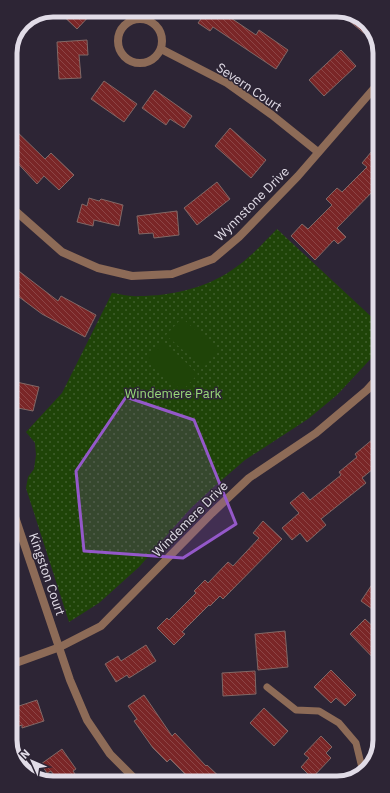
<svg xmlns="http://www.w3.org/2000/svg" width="390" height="793" viewBox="0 0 390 793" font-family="'IBM Plex Sans',sans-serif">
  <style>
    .green { fill: url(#green-dots) }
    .pitch { fill: #1f4408 }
    .building { fill: url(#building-back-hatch); stroke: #816866 }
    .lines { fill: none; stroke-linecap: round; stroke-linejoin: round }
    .lane { stroke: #8d6b57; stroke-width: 7 }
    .street { stroke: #8d6b57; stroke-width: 8 }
    .marked { fill: #9458c9; fill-opacity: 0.2; stroke: #9458c9; stroke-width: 3; stroke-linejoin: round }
    .labels { text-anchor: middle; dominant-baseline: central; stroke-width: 3; stroke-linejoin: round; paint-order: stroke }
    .street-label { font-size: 13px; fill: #e1dce7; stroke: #2d2535 }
    .park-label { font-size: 13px; fill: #99dc79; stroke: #2d2535 }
    .rim { fill: none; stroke: #e1dce7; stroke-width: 5 }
  </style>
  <defs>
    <pattern id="green-dots" width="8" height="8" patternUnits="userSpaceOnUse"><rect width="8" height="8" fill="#1f4408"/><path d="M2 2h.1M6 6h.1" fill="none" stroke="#3f5e2c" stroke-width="1.8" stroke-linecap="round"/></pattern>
    <pattern id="building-back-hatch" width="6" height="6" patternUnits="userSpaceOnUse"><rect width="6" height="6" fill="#7a2627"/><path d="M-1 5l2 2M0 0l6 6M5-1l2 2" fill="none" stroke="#8d4546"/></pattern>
  </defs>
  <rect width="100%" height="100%" fill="#2d2535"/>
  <path class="green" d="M 277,229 L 378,323 L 378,351 L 337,395 L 308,419 L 245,460 L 216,485 L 191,508 L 139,567 L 99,603 L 69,622 L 26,488 L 28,477 L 34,469 L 36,455 L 35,443 L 26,432 L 62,393 L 112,293 C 121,294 130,297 139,296 C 171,296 206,288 232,270 C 249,259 263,243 277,229 Z"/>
  <g class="pitch">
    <polygon points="182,318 219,351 203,368 166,335"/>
    <polygon points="162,340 198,374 182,391 146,357"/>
  </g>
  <g class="building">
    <polygon points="57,10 95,10 77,29"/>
    <polygon points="207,10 219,10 256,35 259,30 288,50 276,69 213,27 210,31 198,23"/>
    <polygon points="336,10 340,10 363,19 377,37 377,44"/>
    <polygon points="87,40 88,55 79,55 81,78 59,79 57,42"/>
    <polygon points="341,50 356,66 324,96 309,80"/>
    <polygon points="104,81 137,104 124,122 91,99"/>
    <polygon points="155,90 192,116 184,128 170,119 166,125 142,108"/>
    <polygon points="10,125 45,159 51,153 74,175 59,190 44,176 37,184 11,156"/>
    <polygon points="230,128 266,160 251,178 215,146"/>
    <polygon points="377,145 378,186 337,228 346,237 338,244 334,240 315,260 291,236 302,224 308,229 332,205 326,199 337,188 342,192 367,167 362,163"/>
    <polygon points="217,182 230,199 197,225 184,208"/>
    <polygon points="89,198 99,201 101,199 123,205 119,226 94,220 93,226 77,222 82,204 87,206"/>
    <polygon points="177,211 179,235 154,238 153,233 139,234 137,216"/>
    <polygon points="11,265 58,301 61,296 96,315 85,337 42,314 11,291"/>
    <polygon points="12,381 39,387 33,411 18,408 18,405 12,404"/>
    <polygon points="379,434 379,464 362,478 366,483 321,519 326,525 307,542 300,533 292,540 282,528 299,513 290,503 303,492 310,500 341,475 339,472 357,457 355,454"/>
    <polygon points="263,521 282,539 223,599 220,596 210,606 209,605 182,632 185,634 174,645 157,628 167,618 169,620 196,593 194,591 205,580 208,583 228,562 233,566 259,538 253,533"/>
    <polygon points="379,574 379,614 361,601"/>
    <polygon points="365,619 380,633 380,665 350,634"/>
    <polygon points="285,631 288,667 258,670 255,634"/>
    <polygon points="146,645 156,661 129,678 127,675 116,682 105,664 118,656 121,661"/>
    <polygon points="331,670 356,695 345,706 336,698 331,703 314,687"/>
    <polygon points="255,671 256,694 223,696 222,673"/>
    <polygon points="144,695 172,736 175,733 206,766 207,765 224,781 192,781 170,759 167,762 153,748 134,721 137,719 128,706"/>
    <polygon points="37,700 44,721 22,728 22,725 13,728 13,708"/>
    <polygon points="264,708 288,731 274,746 250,723"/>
    <polygon points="321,736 332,747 326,753 331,758 312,778 301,767 309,758 304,754"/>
    <polygon points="62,749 76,769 73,771 81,783 59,783 51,771 47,773 41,764"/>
  </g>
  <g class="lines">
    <polyline class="lane" points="267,687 296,710 319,711 339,723 356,743 363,772"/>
    <g class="street">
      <circle cx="140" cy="41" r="22"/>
      <polyline points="161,49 227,83 272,115 318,152"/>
      <polyline points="11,207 62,252 98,268 132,276 172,274 213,259 239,237 298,176 377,85"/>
      <polyline points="12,508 70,680 87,720 110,754 138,782"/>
      <polyline points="13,664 60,647 101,626 212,513 249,478 316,433 367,390 378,378"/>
    </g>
  </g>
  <path class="marked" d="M 126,397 L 194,420 L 236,524 L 183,558 L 84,551 L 76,471 Z"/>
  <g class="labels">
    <g class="street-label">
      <text transform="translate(249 87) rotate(34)">Severn Court</text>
      <text transform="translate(252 204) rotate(-45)">Wynnstone Drive</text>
      <text transform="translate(190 519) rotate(-45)">Windemere Drive</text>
      <text transform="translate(47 574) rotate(71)">Kingston Court</text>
    </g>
    <g class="park-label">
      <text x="173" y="393">Windemere Park</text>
    </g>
  </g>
  <path d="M0 0H390V793H0ZM53 17H337A36 36 0 0 1 373 53V740A36 36 0 0 1 337 776H53A36 36 0 0 1 17 740V53A36 36 0 0 1 53 17Z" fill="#2d2535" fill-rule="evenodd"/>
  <path class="rim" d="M53 17H337A36 36 0 0 1 373 53V740A36 36 0 0 1 337 776H53A36 36 0 0 1 17 740V53A36 36 0 0 1 53 17Z"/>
  <g transform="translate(32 761) rotate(315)" stroke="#2d2535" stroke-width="3" paint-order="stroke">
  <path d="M0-3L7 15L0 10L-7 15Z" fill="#e1dce7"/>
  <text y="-6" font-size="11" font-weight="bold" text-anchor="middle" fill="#e1dce7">N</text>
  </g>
</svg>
